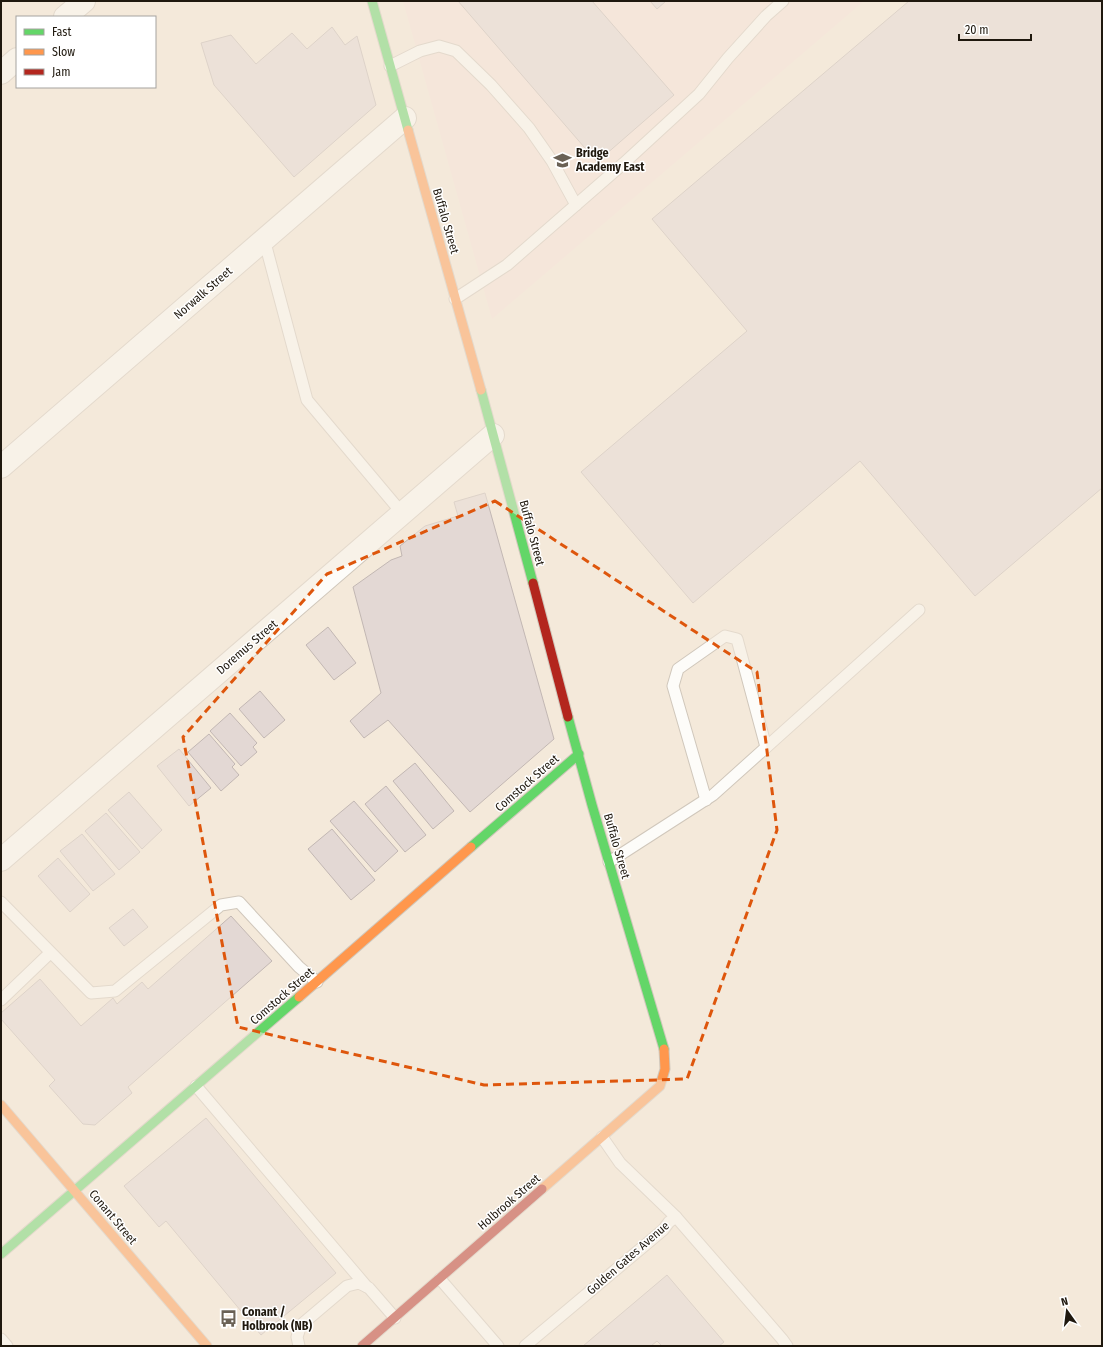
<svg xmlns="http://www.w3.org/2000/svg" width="1103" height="1347" viewBox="0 0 1103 1347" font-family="'Fira Sans Condensed',sans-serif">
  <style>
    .education { fill: #f6e2da }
    .building { fill: #e3d8d4; stroke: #c2b7b3 }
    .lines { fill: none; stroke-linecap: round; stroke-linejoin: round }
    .lane-casing { stroke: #d0c7bb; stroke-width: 13 }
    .street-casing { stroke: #d0c7bb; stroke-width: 24 }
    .fast-casing { stroke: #d0c7bb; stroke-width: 11 }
    .slow-casing { stroke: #d0c7bb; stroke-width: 11 }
    .jam-casing { stroke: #d0c7bb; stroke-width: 11 }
    .lane { stroke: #fdfcf9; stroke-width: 11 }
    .street { stroke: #fdfcf9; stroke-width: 22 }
    .fast { stroke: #63d668; stroke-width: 9 }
    .slow { stroke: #ff974d; stroke-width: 9 }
    .jam { stroke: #b3261e; stroke-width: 9 }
    .marked { fill: none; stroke: #de560c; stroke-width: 3; stroke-dasharray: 8 5; stroke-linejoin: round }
    .labels { text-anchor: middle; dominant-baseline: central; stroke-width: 3; stroke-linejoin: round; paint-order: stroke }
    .poi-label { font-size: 12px; font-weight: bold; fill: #1f180e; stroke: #fff; text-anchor: start }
    .street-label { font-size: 12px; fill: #1f180e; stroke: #fff }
  </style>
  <rect width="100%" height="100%" fill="#f4e9da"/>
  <polygon class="education" points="403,1 864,1 492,319"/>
  <g class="building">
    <polygon points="458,1 592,1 674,95 597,162"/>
    <polygon points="650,1 666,1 657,9"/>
    <polygon points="909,1 1102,1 1102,488 975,596 860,461 693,603 581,472 747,331 652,219"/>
    <polygon points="332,27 345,45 357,36 376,105 294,177 214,85 201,43 231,35 256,64 292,33 307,49"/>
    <polygon points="485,493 554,739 470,812 388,720 364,738 350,721 381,693 353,587 391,560 402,556 400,546 425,526 458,516 454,502"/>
    <polygon points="328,627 356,663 334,680 306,645"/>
    <polygon points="260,691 285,720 264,738 239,709"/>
    <polygon points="230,713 257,743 253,747 257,752 241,766 210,731"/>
    <polygon points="209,734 235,764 232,767 239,775 221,791 188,752"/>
    <polygon points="179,749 211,788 189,806 157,766"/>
    <polygon points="415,763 454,811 433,829 393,781"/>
    <polygon points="386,786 426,835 405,852 365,804"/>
    <polygon points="129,792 162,830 142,849 108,810"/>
    <polygon points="354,801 398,851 375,872 330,821"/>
    <polygon points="106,813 140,852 119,870 85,831"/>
    <polygon points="332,829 375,880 351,900 308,849"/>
    <polygon points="82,834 115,874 93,891 60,851"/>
    <polygon points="58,858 90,894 70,912 38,876"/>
    <polygon points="133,909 148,927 124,946 109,928"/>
    <polygon points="231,916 272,961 128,1087 132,1093 95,1125 83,1124 49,1086 55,1080 1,1019 1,1013 40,979 81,1026 113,998 117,1004 142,982 148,989"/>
    <polygon points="206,1118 336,1273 261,1335 166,1221 159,1227 124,1186"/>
    <polygon points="667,1275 724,1342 719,1346 662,1346 657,1341 651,1346 583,1346"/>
  </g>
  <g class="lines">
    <defs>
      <g id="lane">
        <polyline points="390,66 420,51 439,46 456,51 491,85 529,128 552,161 576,205"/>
        <polyline points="264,239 307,400 402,513"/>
        <polyline points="455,299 507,265 624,163 699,94 728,58 766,16 783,1"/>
        <polyline points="706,800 673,686 678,669 725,636 737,639 766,747"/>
        <polyline points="609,862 713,795 919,610"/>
        <polyline points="1,902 91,993 115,991 221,905 239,902 299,967 317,982"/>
        <polyline points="1,1000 50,953"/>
        <polyline points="196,1086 367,1287"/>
        <polyline points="602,1137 620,1163 676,1217"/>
        <polyline points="440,1279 498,1346"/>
        <polyline points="1,1339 7,1346"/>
        <polyline points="299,1346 297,1337 301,1325 347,1286 359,1283 369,1288 395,1318"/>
        <polyline points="525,1346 663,1230 669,1222 676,1217 782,1339 787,1346"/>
      </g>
      <g id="street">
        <polyline points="65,17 84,1"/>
        <polyline points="1,73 17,59"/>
        <polyline points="1,467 405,118"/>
        <polyline points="1,860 493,435"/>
      </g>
      <g id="fast">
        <polyline points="372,1 408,130"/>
        <polyline points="481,390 533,583"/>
        <polyline points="568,717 592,805 664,1049"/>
        <polyline points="471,847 579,754"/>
        <polyline points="1,1254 299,997"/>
      </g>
      <g id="slow">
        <polyline points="408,130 481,390"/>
        <polyline points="299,997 471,847"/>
        <polyline points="1,1105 207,1346"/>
        <polyline points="542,1189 660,1086 665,1069 664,1049"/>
      </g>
      <g id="jam">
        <polyline points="533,583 568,717"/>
        <polyline points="362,1346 542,1189"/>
      </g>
    </defs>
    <use href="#lane" class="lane-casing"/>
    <use href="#street" class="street-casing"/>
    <use href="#fast" class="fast-casing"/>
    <use href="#slow" class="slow-casing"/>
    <use href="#jam" class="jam-casing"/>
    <use href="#lane" class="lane"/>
    <use href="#street" class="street"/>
    <use href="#fast" class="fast"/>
    <use href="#slow" class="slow"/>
    <use href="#jam" class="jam"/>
  </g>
  <path d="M0 0H1103V1347H0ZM 495,501 L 757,672 L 777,830 L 687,1079 L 484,1085 L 238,1027 L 183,737 L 327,574 Z" fill="#f4e9da" fill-opacity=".55" fill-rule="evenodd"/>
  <path class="marked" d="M 495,501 L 757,672 L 777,830 L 687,1079 L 484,1085 L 238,1027 L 183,737 L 327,574 Z"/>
  <defs>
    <symbol id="school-bare" viewBox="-9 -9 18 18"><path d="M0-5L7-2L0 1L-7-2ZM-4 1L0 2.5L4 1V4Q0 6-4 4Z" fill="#6a6155" stroke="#fff" stroke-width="2.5" paint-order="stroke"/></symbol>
    <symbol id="bus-bare" viewBox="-9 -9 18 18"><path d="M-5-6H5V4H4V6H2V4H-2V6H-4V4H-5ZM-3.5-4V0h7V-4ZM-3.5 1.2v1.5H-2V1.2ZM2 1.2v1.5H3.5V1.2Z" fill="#6a6155" stroke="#fff" stroke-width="2.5" paint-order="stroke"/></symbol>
  </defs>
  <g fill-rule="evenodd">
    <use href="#school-bare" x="550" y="148" width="25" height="25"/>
    <use href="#bus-bare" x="216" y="1306" width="25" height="25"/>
  </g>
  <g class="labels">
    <g class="poi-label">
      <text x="576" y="153">Bridge<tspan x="576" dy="14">Academy East</tspan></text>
      <text x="242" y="1312">Conant /<tspan x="242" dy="14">Holbrook (NB)</tspan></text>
    </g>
    <g class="street-label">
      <text transform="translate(446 221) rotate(74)">Buffalo Street</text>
      <text transform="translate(203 293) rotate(-41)">Norwalk Street</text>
      <text transform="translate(532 533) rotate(75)">Buffalo Street</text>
      <text transform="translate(247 647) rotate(-41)">Doremus Street</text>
      <text transform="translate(527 783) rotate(-41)">Comstock Street</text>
      <text transform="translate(617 846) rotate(74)">Buffalo Street</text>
      <text transform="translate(282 996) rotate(-41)">Comstock Street</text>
      <text transform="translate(509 1202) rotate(-41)">Holbrook Street</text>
      <text transform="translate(113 1217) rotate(50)">Conant Street</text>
      <text transform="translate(628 1258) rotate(-41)">Golden Gates Avenue</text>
    </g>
  </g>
  <rect width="1103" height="1347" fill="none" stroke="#1f180e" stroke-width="4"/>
  <rect x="16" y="16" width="140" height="72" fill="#ffffff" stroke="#a5a39f"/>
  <rect x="24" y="29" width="20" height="6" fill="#63d668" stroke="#a5a39f"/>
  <text x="52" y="36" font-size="12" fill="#1f180e">Fast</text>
  <rect x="24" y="49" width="20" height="6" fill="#ff974d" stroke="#a5a39f"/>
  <text x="52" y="56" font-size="12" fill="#1f180e">Slow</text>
  <rect x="24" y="69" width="20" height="6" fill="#b3261e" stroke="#a5a39f"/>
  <text x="52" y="76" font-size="12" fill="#1f180e">Jam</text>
  <g transform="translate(1067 1311) rotate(346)" stroke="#ffffff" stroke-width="3" paint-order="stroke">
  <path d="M0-3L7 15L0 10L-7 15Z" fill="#1f180e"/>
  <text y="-6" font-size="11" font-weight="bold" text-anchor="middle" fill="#1f180e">N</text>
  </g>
  <path d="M959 34v6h72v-6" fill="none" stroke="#1f180e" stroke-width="2"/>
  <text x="965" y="34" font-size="12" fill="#1f180e" stroke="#ffffff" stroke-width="3" paint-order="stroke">20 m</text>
</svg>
